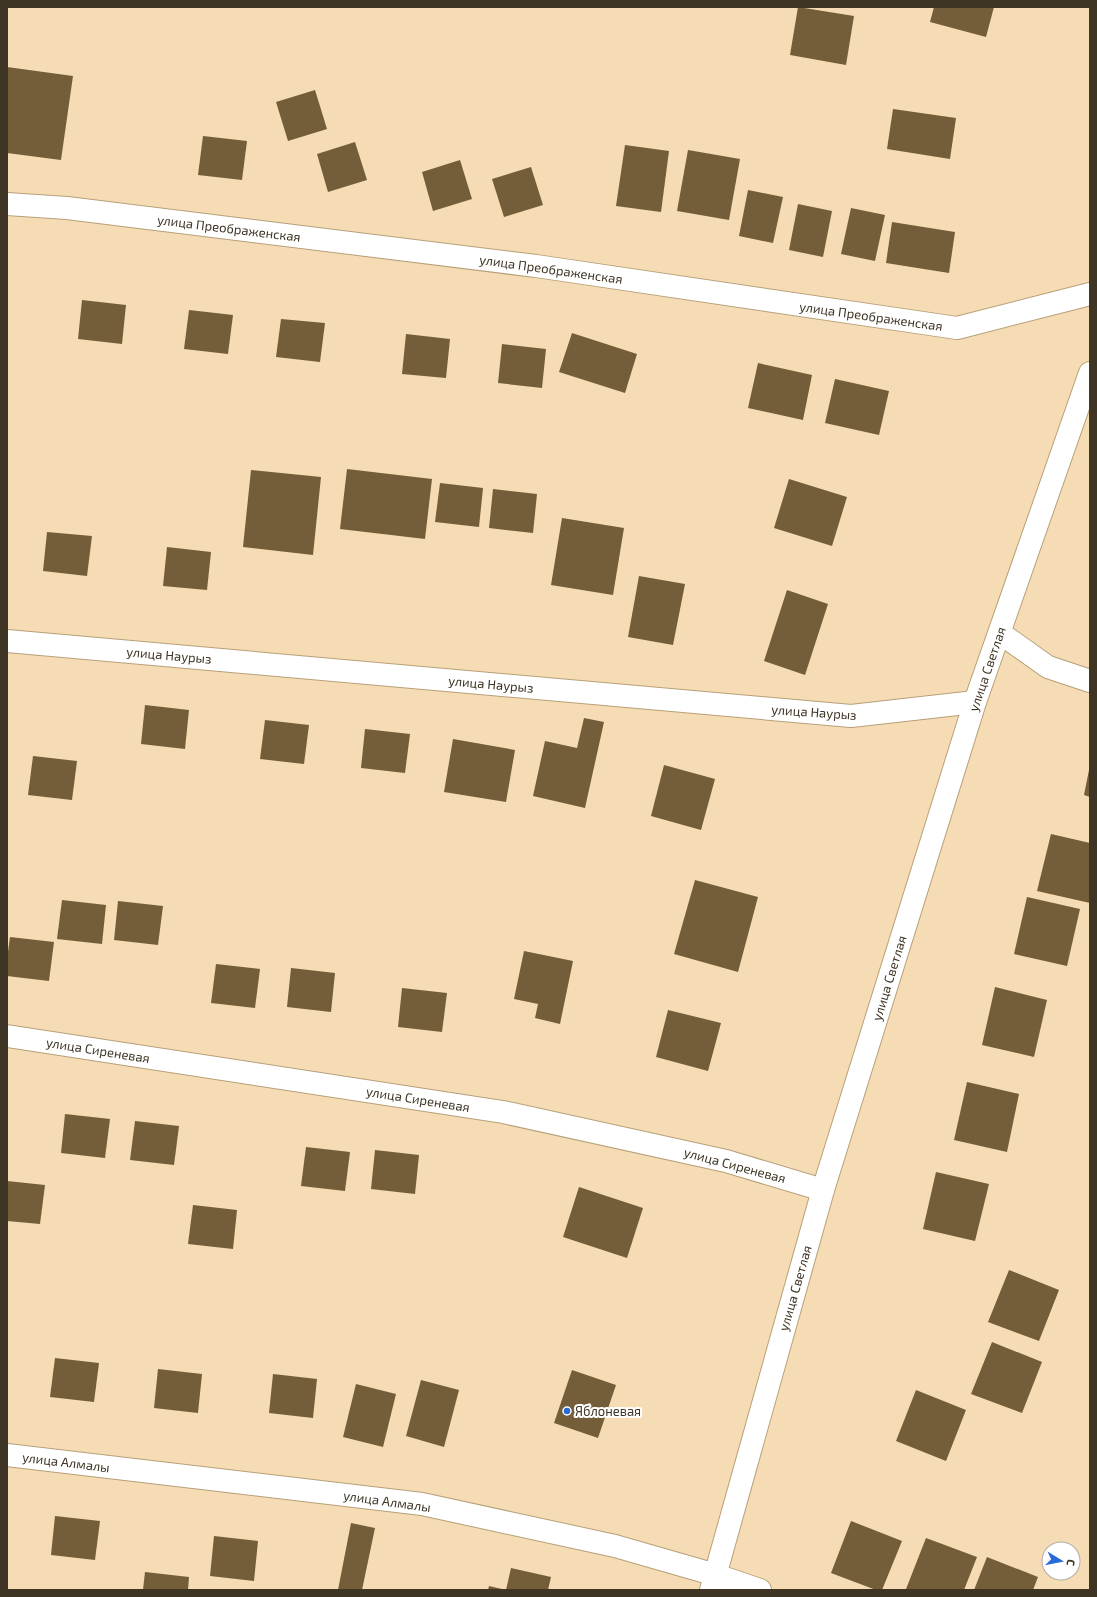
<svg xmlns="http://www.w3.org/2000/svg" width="1097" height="1597" viewBox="0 0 1097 1597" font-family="'Exo 2',sans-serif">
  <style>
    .building { fill: #735e39 }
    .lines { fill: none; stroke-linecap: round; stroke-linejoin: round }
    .minor-casing { stroke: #b7a079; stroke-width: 24 }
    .minor { stroke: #fff; stroke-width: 22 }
    .poi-dot { fill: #286ad7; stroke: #fff; stroke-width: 1.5 }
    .labels { text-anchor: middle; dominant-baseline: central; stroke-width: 4; stroke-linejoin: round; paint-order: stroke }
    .street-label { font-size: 13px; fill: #3f3525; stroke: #fff }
    .poi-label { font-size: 13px; fill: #3f3525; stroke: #fff; text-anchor: start }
  </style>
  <rect width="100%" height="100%" fill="#f5dcb4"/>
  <g class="building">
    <polygon points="798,7 854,16 846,65 790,55"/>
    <polygon points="934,7 994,7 986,37 930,22"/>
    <polygon points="7,67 73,76 61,160 7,153"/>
    <polygon points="315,90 327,129 288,141 276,102"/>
    <polygon points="893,109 956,118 950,159 887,149"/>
    <polygon points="203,136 247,141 242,180 198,175"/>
    <polygon points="355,142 367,180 328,192 317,154"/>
    <polygon points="625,145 669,151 661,212 616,206"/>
    <polygon points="688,150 740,159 729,220 677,211"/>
    <polygon points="460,160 472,199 433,211 422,172"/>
    <polygon points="531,167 543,205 504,217 492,179"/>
    <polygon points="748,190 783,197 773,243 739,236"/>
    <polygon points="798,204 832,211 823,257 789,250"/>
    <polygon points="851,208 885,215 875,261 841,254"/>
    <polygon points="892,222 955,232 949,273 886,263"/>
    <polygon points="82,300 126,305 122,344 78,339"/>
    <polygon points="189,310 233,315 228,354 184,349"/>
    <polygon points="281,319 325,323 320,362 276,357"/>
    <polygon points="572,333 637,354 625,393 559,372"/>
    <polygon points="406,334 450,339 446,378 402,374"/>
    <polygon points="502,344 546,349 542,388 498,383"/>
    <polygon points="758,363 812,375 803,420 748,408"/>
    <polygon points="835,379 889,391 879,435 825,423"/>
    <polygon points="347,469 432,479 425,539 340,529"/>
    <polygon points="251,470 321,477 313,555 243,547"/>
    <polygon points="789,479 847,497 832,546 774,528"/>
    <polygon points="440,483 483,488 479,527 435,522"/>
    <polygon points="493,489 537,494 533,533 489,528"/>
    <polygon points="562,518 624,528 613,595 551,585"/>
    <polygon points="47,532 92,536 87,576 43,571"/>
    <polygon points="167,547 211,552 207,590 163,586"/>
    <polygon points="639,576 685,584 673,645 628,637"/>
    <polygon points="787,590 828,604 805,675 764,661"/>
    <polygon points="145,705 189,710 185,749 141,744"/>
    <polygon points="584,718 604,722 585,808 533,796 545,741 577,748"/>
    <polygon points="265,720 309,725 304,764 260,759"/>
    <polygon points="365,729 410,734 405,773 361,768"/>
    <polygon points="453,739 515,750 506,802 444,792"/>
    <polygon points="33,756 77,761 72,800 28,795"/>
    <polygon points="664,765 715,779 701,830 651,816"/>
    <polygon points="1089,770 1090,770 1090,797 1084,795"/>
    <polygon points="1051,834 1090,843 1090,903 1037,891"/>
    <polygon points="695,880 758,897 738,972 674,954"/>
    <polygon points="1027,897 1080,909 1067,966 1014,954"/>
    <polygon points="62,900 106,905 102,944 57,939"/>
    <polygon points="118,901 163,906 158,945 114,940"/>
    <polygon points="10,937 54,942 49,981 7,976 7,959"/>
    <polygon points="524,951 573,961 560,1024 535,1018 538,1004 514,999"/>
    <polygon points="216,964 260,969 255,1008 211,1003"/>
    <polygon points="291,968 335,973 331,1012 287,1007"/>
    <polygon points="995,987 1047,1000 1034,1057 982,1045"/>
    <polygon points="402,988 447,993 442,1032 398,1027"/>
    <polygon points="668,1010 721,1023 708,1071 656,1057"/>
    <polygon points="967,1082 1019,1094 1007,1152 954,1140"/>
    <polygon points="65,1114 110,1119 105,1158 61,1153"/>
    <polygon points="135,1121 179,1126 174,1165 130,1160"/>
    <polygon points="306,1147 350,1152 345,1191 301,1186"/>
    <polygon points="375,1150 419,1155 415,1194 371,1189"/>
    <polygon points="936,1172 989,1184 975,1241 923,1229"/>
    <polygon points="7,1181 45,1185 40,1224 7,1221"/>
    <polygon points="579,1187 643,1208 627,1258 563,1237"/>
    <polygon points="193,1205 237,1210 233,1249 188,1244"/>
    <polygon points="1009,1270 1059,1290 1039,1341 988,1322"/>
    <polygon points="992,1342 1042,1362 1022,1413 971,1394"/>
    <polygon points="55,1358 99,1363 94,1402 50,1397"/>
    <polygon points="158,1369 202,1374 198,1413 154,1408"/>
    <polygon points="572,1370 616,1385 598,1438 554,1423"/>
    <polygon points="273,1374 317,1379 313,1418 269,1413"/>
    <polygon points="421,1380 459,1390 444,1447 406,1436"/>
    <polygon points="356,1384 396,1394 383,1447 343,1437"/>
    <polygon points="916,1390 966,1410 946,1461 896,1441"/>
    <polygon points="55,1516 100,1521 95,1560 51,1555"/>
    <polygon points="851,1521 902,1541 882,1590 876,1590 831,1573"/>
    <polygon points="351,1523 375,1528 362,1590 338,1590"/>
    <polygon points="214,1536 258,1541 254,1581 210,1576"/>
    <polygon points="926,1538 977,1557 964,1590 906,1589"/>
    <polygon points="987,1557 1038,1577 1033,1590 974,1590"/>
    <polygon points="511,1568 551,1577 548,1590 506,1590"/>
    <polygon points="145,1572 189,1577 188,1590 143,1590"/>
    <polygon points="489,1586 502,1589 502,1590 488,1590"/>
  </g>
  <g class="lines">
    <defs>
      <g id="minor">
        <polyline points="7,204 67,208 536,266 957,328 1090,294"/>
        <polyline points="1000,633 1048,667 1090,681"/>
        <polyline points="7,641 851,716 975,702"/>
        <polyline points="7,1036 503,1112 726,1161 823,1190"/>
        <polyline points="7,1455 422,1504 615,1546 716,1575 760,1590"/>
        <polyline points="711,1590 823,1190 975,702 1090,373"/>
      </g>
    </defs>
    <use href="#minor" class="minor-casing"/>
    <use href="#minor" class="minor"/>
  </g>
  <circle class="poi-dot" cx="567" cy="1411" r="4"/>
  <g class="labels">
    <g class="street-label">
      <text transform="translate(229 228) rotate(7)">улица Преображенская</text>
      <text transform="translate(551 269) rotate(8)">улица Преображенская</text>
      <text transform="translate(871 316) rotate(8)">улица Преображенская</text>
      <text transform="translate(169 655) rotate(5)">улица Наурыз</text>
      <text transform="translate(987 669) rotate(-71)">улица Светлая</text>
      <text transform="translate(491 684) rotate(5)">улица Наурыз</text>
      <text transform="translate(814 712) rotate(4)">улица Наурыз</text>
      <text transform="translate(889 978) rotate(-73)">улица Светлая</text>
      <text transform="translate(98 1050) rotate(9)">улица Сиреневая</text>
      <text transform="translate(418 1099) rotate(9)">улица Сиреневая</text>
      <text transform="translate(735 1165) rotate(15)">улица Сиреневая</text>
      <text transform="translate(795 1288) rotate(-74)">улица Светлая</text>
      <text transform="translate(66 1462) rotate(7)">улица Алмалы</text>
      <text transform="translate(387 1501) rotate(8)">улица Алмалы</text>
    </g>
    <g class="poi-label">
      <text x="575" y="1411">Яблоневая</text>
    </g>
  </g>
  <rect width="1097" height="1597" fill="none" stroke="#3f3525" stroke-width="16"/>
  <g transform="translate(1061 1561) rotate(100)"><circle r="19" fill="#ffffff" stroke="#b2aea8"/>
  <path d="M0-3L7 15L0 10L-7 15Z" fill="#286ad7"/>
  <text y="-6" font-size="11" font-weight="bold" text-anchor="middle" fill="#3f3525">С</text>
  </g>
</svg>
